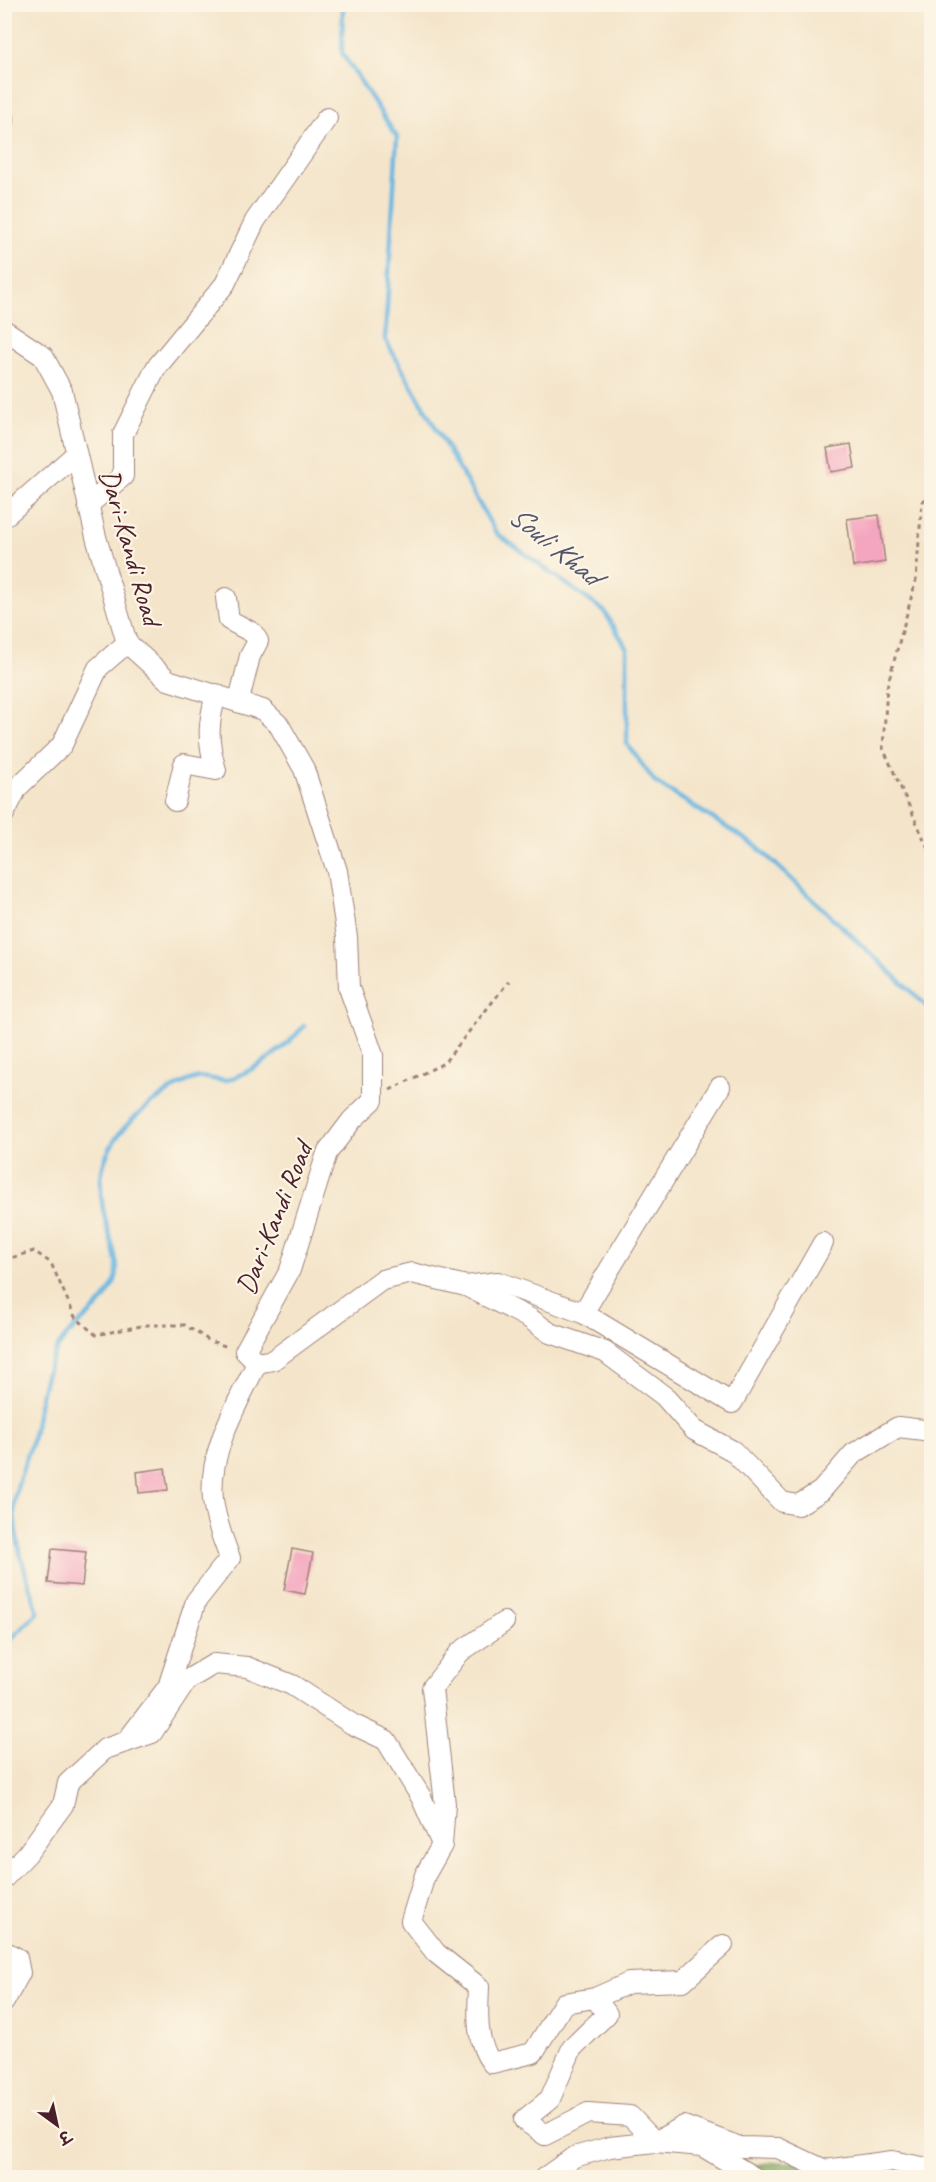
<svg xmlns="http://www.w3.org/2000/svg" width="936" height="2182" viewBox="0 0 936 2182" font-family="Caveat,'Playpen Sans Deva',sans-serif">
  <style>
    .forest { fill: #83aa60; stroke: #666446; stroke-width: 1.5 }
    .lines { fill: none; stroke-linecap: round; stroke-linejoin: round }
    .stream { stroke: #67b5e1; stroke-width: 4.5 }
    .building { fill: #f4a5bf }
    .minor-casing { stroke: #9f827a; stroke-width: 22 }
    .path { stroke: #9f827a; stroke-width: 3; stroke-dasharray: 4.5 4.5; stroke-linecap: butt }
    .minor { stroke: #fff; stroke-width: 20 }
    .labels { text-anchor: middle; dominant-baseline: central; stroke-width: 4.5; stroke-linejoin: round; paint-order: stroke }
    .street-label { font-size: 28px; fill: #4a1f2b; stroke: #fcf5e5 }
    .water-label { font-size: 30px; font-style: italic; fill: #54546b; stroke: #fcf5e5 }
  </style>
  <rect width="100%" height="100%" fill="#fcf5e5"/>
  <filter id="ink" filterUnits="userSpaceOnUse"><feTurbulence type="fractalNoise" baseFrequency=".0167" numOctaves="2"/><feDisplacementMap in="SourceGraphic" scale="12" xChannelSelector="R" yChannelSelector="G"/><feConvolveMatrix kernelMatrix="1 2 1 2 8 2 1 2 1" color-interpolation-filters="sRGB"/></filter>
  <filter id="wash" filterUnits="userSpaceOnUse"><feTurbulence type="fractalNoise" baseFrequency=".008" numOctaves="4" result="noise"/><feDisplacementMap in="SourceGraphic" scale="24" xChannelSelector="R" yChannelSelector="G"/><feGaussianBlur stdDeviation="1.35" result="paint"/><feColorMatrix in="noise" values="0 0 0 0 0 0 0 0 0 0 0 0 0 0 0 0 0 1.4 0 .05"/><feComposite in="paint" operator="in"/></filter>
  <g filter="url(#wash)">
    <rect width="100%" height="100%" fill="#f4e5ca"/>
    <polygon class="forest" points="772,2162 917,2165 931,2178 701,2178"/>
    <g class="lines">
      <g class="stream">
        <polyline points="343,4 342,53 397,137 385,339 496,533 604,611 627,648 627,744 655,782 756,846 932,1011"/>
        <path d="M 4,1679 L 9,1666 L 7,1643 L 38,1612 C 28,1580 15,1545 14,1511 C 14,1486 26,1464 32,1440 C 39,1411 41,1381 55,1353 C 68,1325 104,1311 115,1280 C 120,1269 114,1252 111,1240 C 96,1193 93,1157 132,1120 C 145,1107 178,1083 196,1078 C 205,1075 217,1082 227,1080 C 256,1071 285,1048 304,1026"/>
      </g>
    </g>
    <g id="blocks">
      <g class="building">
        <polygon points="851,444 855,468 831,472 827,448"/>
        <polygon points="879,515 885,562 853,567 847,519"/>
        <polygon points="165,1468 168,1490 139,1493 137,1472"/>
        <polygon points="52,1549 86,1552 82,1586 48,1583"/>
        <polygon points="292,1549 313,1553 305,1594 284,1590"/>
      </g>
    </g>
  </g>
  <g filter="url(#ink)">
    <use href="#blocks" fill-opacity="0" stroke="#9f827a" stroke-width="1.5"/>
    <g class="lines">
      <defs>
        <g id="minor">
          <polyline points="4,117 4,121"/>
          <polyline points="4,330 43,356 62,391 96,537 127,643 168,680 263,710 279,725 304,769 337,871 347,937 349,988 373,1055 373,1100 352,1120 327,1153 290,1270 245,1351 257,1363 273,1360 382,1280 412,1273 466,1286 529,1318 550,1333 605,1352 664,1396 694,1430 733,1451 782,1502 798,1505 821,1491 853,1454 898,1427 932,1431"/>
          <polyline points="88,505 123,476 123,434 156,368 225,284 255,221 327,118"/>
          <polyline points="4,517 76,454"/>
          <polyline points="226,598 229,620 253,633 258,641 250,656 239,700"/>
          <path d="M 175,801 L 184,764 L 216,770 C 207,740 208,724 216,694"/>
          <polyline points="4,814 17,788 62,745 98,668 127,643"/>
          <polyline points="466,1286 498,1282 583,1313 720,1087"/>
          <polyline points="583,1313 732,1403 823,1243"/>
          <path d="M 504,1622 L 460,1652 L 432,1688 L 445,1804 L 442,1845 L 425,1875 L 411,1921 L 436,1953 L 479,1987 C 478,2012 475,2042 492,2063 L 533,2053 L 564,2003 L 595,1998 L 607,2014 L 572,2048 L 550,2099 L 524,2120 L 545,2135 L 588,2113 L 630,2116 L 655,2142 L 702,2146 L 755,2178"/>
          <path d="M 126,1742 L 168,1687 L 196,1601 L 230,1558 C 223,1540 215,1519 213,1499 C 208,1451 237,1405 257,1363"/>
          <polyline points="4,1878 27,1854 63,1805 68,1783 105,1749 152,1733 187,1680 214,1664 247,1667 292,1685 352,1724 386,1740 421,1797 441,1842"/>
          <polyline points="4,1951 17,1958 20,1973 4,2002"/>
          <polyline points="595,1998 629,1983 683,1981 723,1945"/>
          <polyline points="544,2178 574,2157 610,2147 655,2142 684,2126 740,2147 778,2148 825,2170 892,2161 932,2169"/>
        </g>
      </defs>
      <use href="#minor" class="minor-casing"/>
      <g class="path">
        <polyline points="932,493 922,502 916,580 887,687 883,748 932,857"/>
        <polyline points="390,1090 444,1063 509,981"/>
        <polyline points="4,1260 34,1251 51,1263 75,1317 96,1335 146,1325 185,1325 210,1341 228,1347"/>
      </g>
      <use href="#minor" class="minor"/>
    </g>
  </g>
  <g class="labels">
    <g class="street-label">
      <text transform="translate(131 547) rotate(74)">Dari-Kandi Road</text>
      <text transform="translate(274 1218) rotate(-68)">Dari-Kandi Road</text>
    </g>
    <g class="water-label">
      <text transform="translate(555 545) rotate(39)">Souli Khad</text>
    </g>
  </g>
  <rect width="936" height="2182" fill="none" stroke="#fcf5e5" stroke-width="24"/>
  <g transform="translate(57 2125) rotate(147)" stroke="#fcf5e5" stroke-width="4.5" paint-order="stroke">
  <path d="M0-4.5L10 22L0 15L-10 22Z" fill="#4a1f2b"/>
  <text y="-9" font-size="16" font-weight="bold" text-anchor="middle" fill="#4a1f2b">उ</text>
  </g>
</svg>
